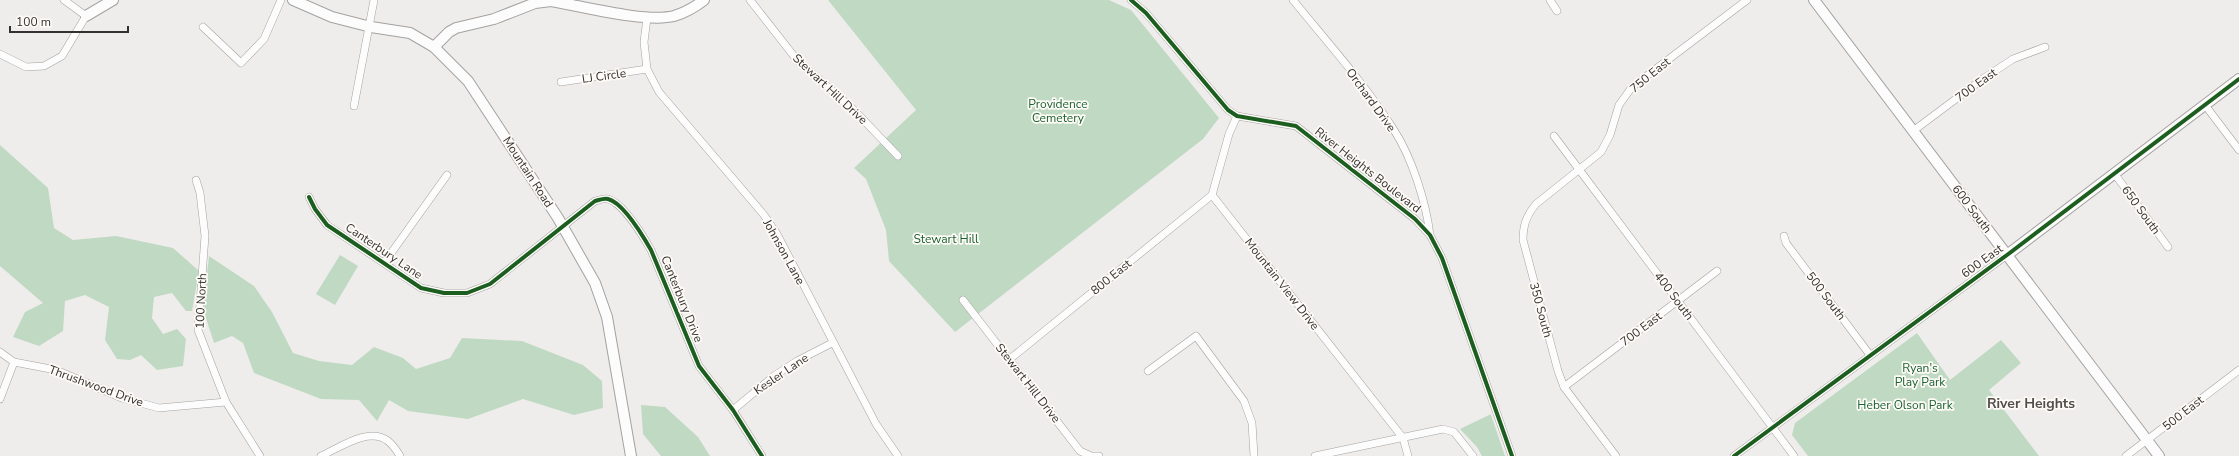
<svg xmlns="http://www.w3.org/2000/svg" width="2239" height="456" viewBox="0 0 2239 456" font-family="'Nunito Sans',sans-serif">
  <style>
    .green { fill: #c0d9c3 }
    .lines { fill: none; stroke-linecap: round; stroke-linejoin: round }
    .street-casing { stroke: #a3a2a0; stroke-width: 8 }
    .secondary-casing { stroke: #a3a2a0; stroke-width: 12 }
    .street { stroke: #fdfcfc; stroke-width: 7 }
    .secondary { stroke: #fdfcfc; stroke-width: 10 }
    .cycleway-casing { stroke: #fefbf7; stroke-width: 6 }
    .cycleway { stroke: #1b5e20; stroke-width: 4 }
    .labels { text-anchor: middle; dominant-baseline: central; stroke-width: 3.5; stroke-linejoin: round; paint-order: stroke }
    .street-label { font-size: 12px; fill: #32312f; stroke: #fefbf7 }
    .park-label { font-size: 12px; fill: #1a6232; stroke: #fefbf7 }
    .quarter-label { font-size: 14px; font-weight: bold; fill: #514e4b; stroke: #fefbf7 }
  </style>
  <rect width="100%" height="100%" fill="#efedeb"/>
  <g class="green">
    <polygon points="828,0 1109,0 1131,10 1219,118 1203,139 955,332 889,261 886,230 866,179 854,168 916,110"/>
    <polygon points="0,145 48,188 54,228 73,240 116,236 173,248 199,271 192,311 186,311 172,293 154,297 152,318 163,334 177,329 186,339 183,366 157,370 141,355 130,360 117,359 105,340 109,307 85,295 65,301 63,331 39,346 13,337 25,312 43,303 0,266"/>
    <polygon points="340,255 358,266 335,305 316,294"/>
    <polygon points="209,256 254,286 272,312 293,353 319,361 352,365 374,347 403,358 416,369 450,358 462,338 522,341 583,365 602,381 603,408 574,415 523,399 468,419 408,411 389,400 377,421 359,400 321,399 254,373 243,343 232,336 214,343 203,309"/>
    <polygon points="1917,333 1950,380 2001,340 2021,363 1989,390 2039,456 1808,456 1792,435 1795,423"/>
    <polygon points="641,405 665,407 698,437 710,456 661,456 643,434"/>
    <polygon points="1491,414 1491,415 1505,456 1482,456 1477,447 1460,429"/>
  </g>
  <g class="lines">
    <defs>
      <g id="street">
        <polyline points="750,0 797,60 853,109 898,156"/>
        <polyline points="1131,0 1146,13 1228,110 1237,116 1296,126 1415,219 1430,235 1442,258 1512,456"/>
        <path d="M 1293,0 C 1327,42 1365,84 1394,130 C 1412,158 1426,202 1430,235"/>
        <polyline points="1550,0 1557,11"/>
        <polyline points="647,18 644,42 647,69 659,92 764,215 777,234 876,424 898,456"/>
        <polyline points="203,27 241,63 264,39 281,0"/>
        <polyline points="0,54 26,67 44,66 62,56 86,16 64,0"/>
        <polyline points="561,82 647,69"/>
        <polyline points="2205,105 2239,150"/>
        <polyline points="354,106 374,0"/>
        <polyline points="1237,116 1229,134 1212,195 1403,438 1408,456"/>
        <polyline points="1913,131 1984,78 2013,59 2045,47"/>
        <polyline points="1554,136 1794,456"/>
        <polyline points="2114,173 2168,247"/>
        <polyline points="196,180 200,193 205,236 198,330 226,402 260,456"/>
        <path d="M 309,197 L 315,209 L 327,225 L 421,288 L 444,293 L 467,293 L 490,284 L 595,201 C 599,200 604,198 608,199 C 623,203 643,236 651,250 L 699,366 L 733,410 L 762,456"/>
        <polyline points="1784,236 1786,243 1870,355"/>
        <polyline points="384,263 447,175"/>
        <polyline points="963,300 1080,451 1091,456 1099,456"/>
        <polyline points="0,352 14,362 56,370 122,398 159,408 226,402"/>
        <polyline points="1010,359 1212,195"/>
        <polyline points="1148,371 1196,336 1244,401 1252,423 1254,456"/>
        <polyline points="1564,387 1717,271"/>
        <polyline points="0,399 14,362"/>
        <polyline points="733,410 774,376 797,361 832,343"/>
        <path d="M 321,456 C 339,448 369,426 388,441 C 393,445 397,451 400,456"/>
        <polyline points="1315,456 1443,429 1454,432 1473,456"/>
        <path d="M 1616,456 L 1564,387 L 1558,371 L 1523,240 C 1523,226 1526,216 1536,204 L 1601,152 L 1610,135 L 1619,105 L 1632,87 L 1747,0"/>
        <polyline points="1734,456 2007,255"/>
        <polyline points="2126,456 2239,370"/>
      </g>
      <g id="secondary">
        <polyline points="293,0 332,17 371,27 410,33 434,47 468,81 558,218 595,283 607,317 631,456"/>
        <polyline points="1814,0 2159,456"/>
        <polyline points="86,16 113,0"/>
        <path d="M 434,47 L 449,32 L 456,28 L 494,19 L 535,3 L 551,1 C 582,6 645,23 674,16 C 684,13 695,7 704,0"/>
        <polyline points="2007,255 2239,79"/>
      </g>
    </defs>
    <use href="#street" class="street-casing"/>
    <use href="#secondary" class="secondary-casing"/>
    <use href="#street" class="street"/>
    <use href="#secondary" class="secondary"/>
    <defs>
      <g id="cycleway">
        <polyline points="1131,0 1146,13 1228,110 1237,116 1296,126 1415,219 1430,235 1442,258 1512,456"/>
        <path d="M 309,197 L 315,209 L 327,225 L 421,288 L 444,293 L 467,293 L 490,284 L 595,201 C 599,200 604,198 608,199 C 623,203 643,236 651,250 L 699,366 L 733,410 L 762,456"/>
        <polyline points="1734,456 2007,255 2239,79"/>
      </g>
    </defs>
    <use href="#cycleway" class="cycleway-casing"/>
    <use href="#cycleway" class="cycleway"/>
  </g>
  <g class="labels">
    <g class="street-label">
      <text transform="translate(1650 75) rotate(-39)">750 East</text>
      <text transform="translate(604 76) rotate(-8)">LJ Circle</text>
      <text transform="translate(1976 85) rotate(-36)">700 East</text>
      <text transform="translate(830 89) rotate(43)">Stewart Hill Drive</text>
      <text transform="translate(1371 100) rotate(54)">Orchard Drive</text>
      <text transform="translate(1368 170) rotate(38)">River Heights Boulevard</text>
      <text transform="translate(528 172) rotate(57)">Mountain Road</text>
      <text transform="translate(1972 209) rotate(53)">600 South</text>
      <text transform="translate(2141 210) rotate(54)">650 South</text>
      <text transform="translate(384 251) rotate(34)">Canterbury Lane</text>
      <text transform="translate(784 252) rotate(61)">Johnson Lane</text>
      <text transform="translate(1982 261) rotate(-36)">600 East</text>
      <text transform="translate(1111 277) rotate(-39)">800 East</text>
      <text transform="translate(1282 284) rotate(52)">Mountain View Drive</text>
      <text transform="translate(1674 296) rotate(53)">400 South</text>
      <text transform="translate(1826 296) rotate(53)">500 South</text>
      <text transform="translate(682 299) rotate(68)">Canterbury Drive</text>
      <text transform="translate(201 301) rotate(-87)">100 North</text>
      <text transform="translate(1541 310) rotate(75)">350 South</text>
      <text transform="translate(1641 329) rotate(-37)">700 East</text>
      <text transform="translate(781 374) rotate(-34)">Kesler Lane</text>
      <text transform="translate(1028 383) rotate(52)">Stewart Hill Drive</text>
      <text transform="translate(96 386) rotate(20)">Thrushwood Drive</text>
      <text transform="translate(2183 413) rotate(-38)">500 East</text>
    </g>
    <g class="park-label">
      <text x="1058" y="104">Providence<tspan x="1058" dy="14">Cemetery</tspan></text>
      <text x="946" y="239">Stewart Hill</text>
      <text x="1920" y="368">Ryan's<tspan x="1920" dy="14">Play Park</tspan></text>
      <text x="1905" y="405">Heber Olson Park</text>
    </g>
    <g class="quarter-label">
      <text x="2031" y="403">River Heights</text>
    </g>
  </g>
  <path d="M10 26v6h118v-6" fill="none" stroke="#32312f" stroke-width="2"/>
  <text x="16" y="26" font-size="12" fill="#32312f" stroke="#fefbf7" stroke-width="3" paint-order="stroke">100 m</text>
</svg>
